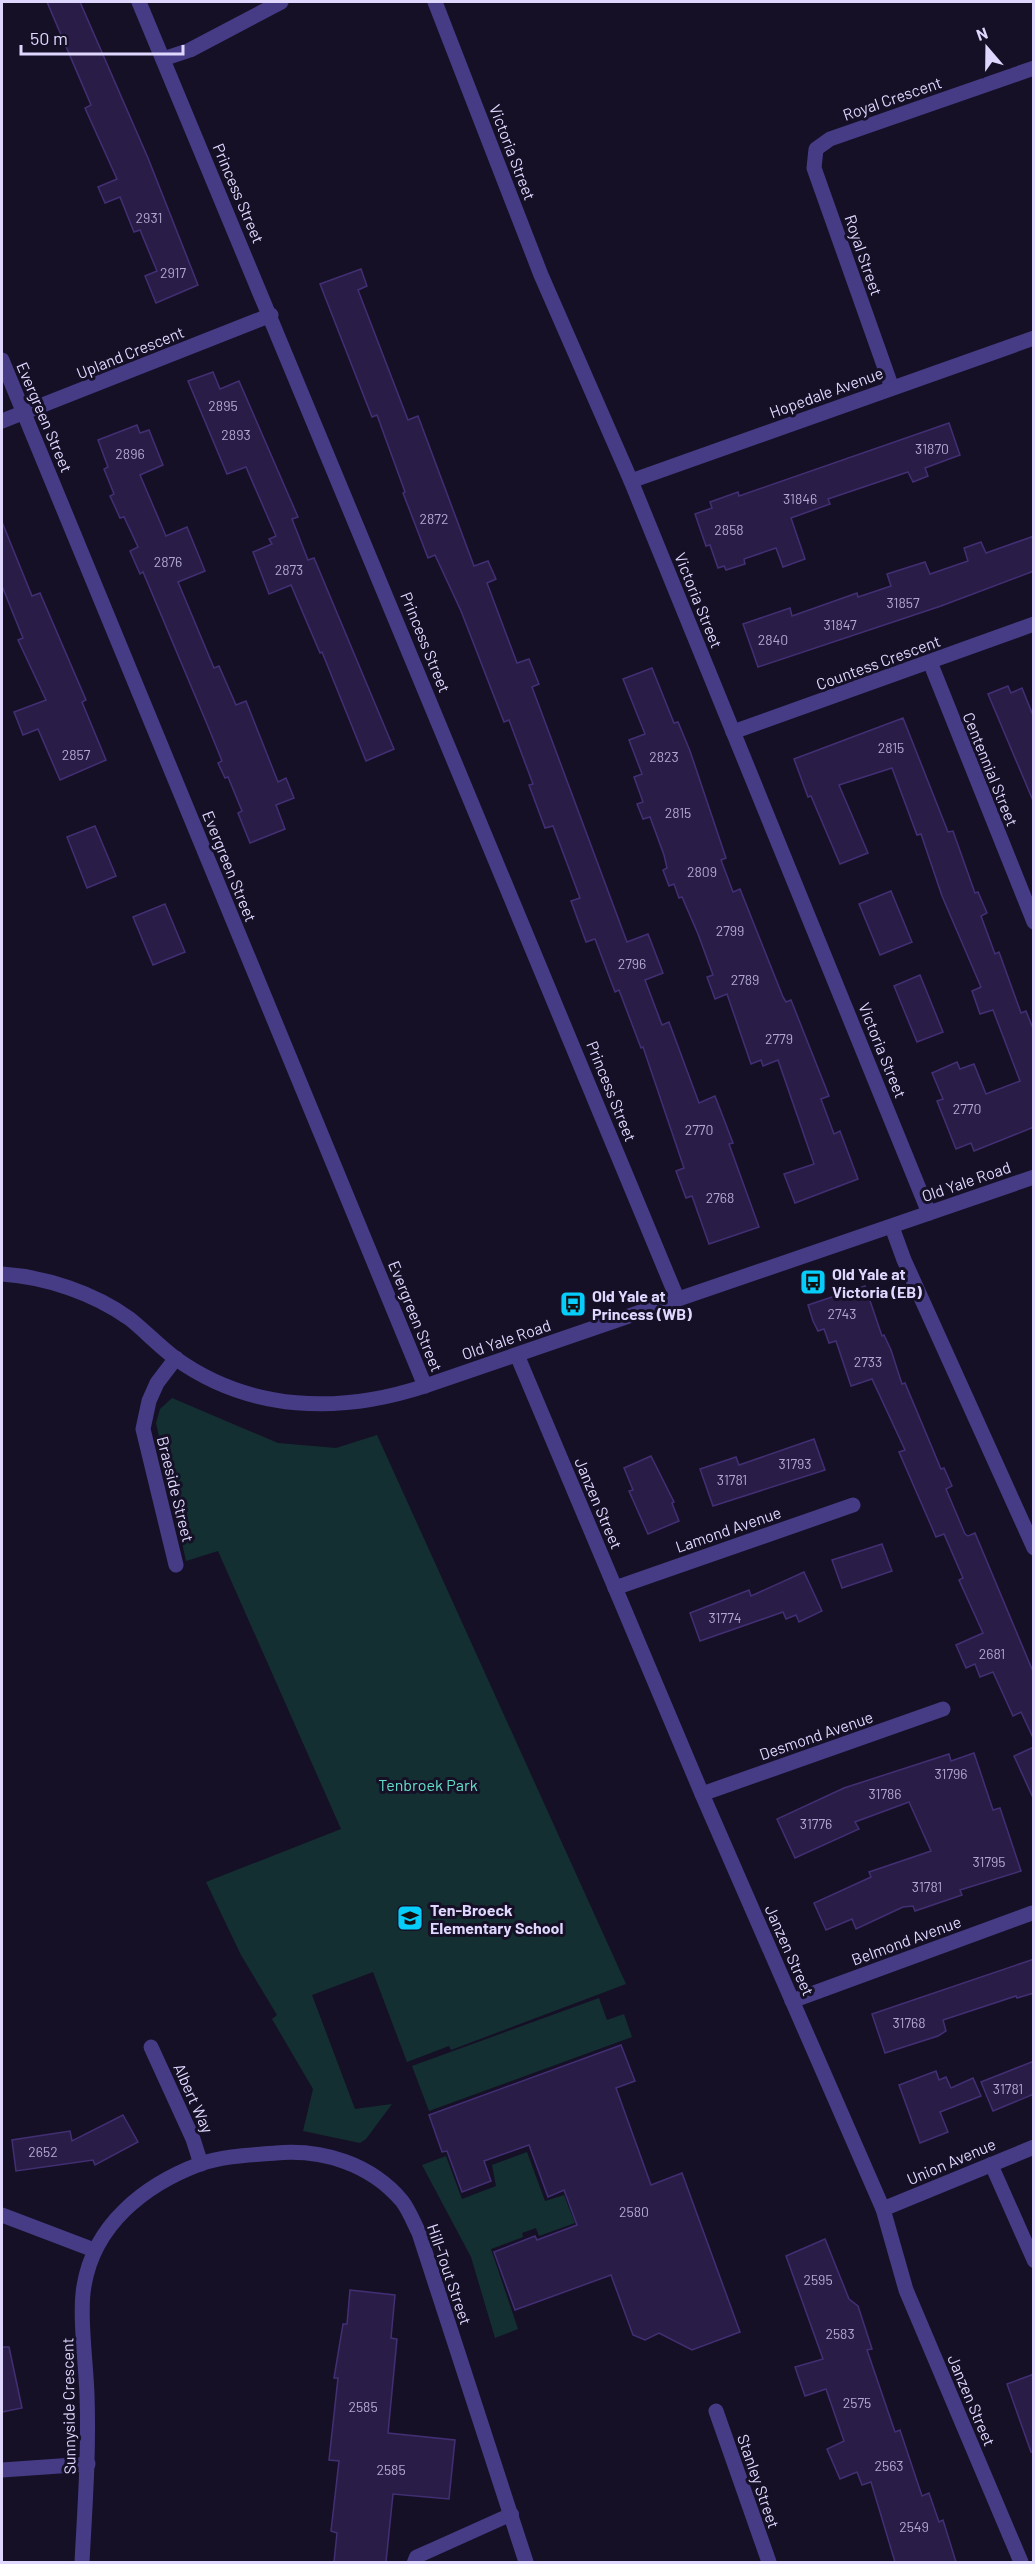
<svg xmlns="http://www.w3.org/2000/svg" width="1035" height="2564" viewBox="0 0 1035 2564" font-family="Barlow,sans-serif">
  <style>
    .green { fill: #132f31 }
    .building { fill: #291d48; stroke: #422f73; stroke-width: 1.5 }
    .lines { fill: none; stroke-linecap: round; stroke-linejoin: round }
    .service { stroke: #453c85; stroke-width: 14 }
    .minor { stroke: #453c85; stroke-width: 15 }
    .tertiary { stroke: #453c85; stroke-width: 15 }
    .labels { text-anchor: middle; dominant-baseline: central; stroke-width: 6; stroke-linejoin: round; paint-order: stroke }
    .number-label { font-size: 14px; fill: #b2a8d0 }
    .street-label { font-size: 16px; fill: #dfd7fe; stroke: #161027 }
    .poi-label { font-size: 16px; font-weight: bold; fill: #dfd7fe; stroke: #161027; text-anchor: start }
    .park-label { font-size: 16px; fill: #63dec9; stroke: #161027 }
  </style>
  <rect width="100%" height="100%" fill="#161027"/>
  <g class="green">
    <polygon points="172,1398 278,1443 336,1448 377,1435 626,1984 451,2050 449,2046 407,2062 373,1972 312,1995 355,2109 392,2104 366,2139 360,2143 303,2131 313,2089 272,2019 277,2015 241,1955 206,1882 341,1829 218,1551 186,1561 156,1423 160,1409"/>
    <polygon points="599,1998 607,2020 624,2014 632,2037 429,2111 412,2066"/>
    <polygon points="527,2152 545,2201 564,2195 575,2223 539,2236 536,2228 522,2233 523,2237 491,2249 518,2329 495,2338 471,2257 422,2165 446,2156 462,2199 496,2186 492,2165"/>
  </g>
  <g class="building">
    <polygon points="47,2 80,2 148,158 198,285 156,303 145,276 157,271 140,230 134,232 120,197 105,203 98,187 117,179 85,108 91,105"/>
    <polygon points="361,269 367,286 358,290 408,420 418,416 474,566 488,561 496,579 487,583 517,663 529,659 539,684 532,687 627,942 648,934 663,973 645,980 662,1025 669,1022 699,1103 715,1096 733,1143 729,1144 759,1227 709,1244 692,1196 686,1198 676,1171 684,1168 643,1047 641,1048 619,990 615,992 595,939 586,942 571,901 580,898 553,826 545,828 529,785 533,784 509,720 504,722 461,611 435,555 428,558 403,493 405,492 377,415 372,417 320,284"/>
    <polygon points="213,372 220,389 239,381 298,517 292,519 308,560 314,558 394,749 366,761 322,652 320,653 291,585 269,594 253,552 272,544 269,539 276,536 246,467 227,474 188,381"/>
    <polygon points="949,423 960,455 925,468 928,476 913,482 908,472 828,499 830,504 791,518 805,559 783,567 776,548 744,559 745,564 726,570 724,566 718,568 710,545 706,546 695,514 712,508 710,502 738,492 739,496"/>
    <polygon points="137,425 140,433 149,430 163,465 140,475 166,536 187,527 205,571 178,582 214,668 219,666 236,705 246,701 278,782 286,778 294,798 276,805 285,829 250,843 238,813 242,811 228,777 225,778 218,763 222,761 207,724 143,572 140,574 130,551 138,547 124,517 120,518 110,496 114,494 104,469 108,467 98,440"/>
    <polygon points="2,522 32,596 40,593 86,700 82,702 106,760 60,780 38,729 23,735 14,712 46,700 18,640 23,638 2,586"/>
    <polygon points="1034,536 1034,571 941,606 758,667 743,624 790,608 792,616 857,593 858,597 891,586 887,574 925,562 930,574 968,561 964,548 981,542 986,553"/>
    <polygon points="652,668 674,723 678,722 690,751 726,858 721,860 733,892 740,889 783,997 786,1002 791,1000 829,1096 821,1099 834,1134 840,1131 858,1179 795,1203 784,1174 814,1164 778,1060 763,1066 761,1060 751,1064 727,994 715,999 707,977 713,975 698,934 682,897 679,898 674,884 669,886 663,870 667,868 664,855 650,817 643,819 637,804 643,802 634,777 642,774 629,740 645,734 623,679"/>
    <polygon points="1008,686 1011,693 1022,688 1034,718 1034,803 988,694"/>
    <polygon points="903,718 948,832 953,831 975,893 978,892 987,913 981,916 995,954 999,952 1021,1013 1026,1011 1034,1031 1034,1127 974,1151 971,1143 956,1149 937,1101 943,1099 932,1073 957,1062 960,1069 974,1064 986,1094 1020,1081 993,1010 980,1014 972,991 981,987 942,896 921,834 917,835 892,768 839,785 868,853 840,864 811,796 808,797 794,759"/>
    <polygon points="95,826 116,876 87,888 67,837"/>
    <polygon points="891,891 912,942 880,955 859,904"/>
    <polygon points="165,904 185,952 153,965 133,917"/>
    <polygon points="920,975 943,1032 917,1042 894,986"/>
    <polygon points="865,1286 882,1336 884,1335 891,1350 902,1384 905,1383 941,1469 944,1468 952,1486 946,1489 965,1534 968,1536 975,1533 1034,1674 1034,1740 1021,1712 1013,1716 993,1672 980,1677 975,1664 966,1668 956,1645 983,1633 959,1580 963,1578 944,1534 936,1537 899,1452 905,1450 872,1379 851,1386 836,1341 829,1343 824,1329 818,1331 813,1321 808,1305"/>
    <polygon points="814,1439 825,1470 713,1506 700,1469 736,1457 739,1465"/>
    <polygon points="651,1456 674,1502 672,1503 679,1521 648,1534 629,1491 633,1490 624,1468"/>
    <polygon points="882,1544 892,1571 842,1588 832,1560"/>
    <polygon points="804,1572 822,1611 799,1622 796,1615 786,1619 783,1612 700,1641 690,1613 749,1590 751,1596"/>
    <polygon points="1034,1747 1034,1800 1014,1756"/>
    <polygon points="974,1753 993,1810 1000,1808 1021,1871 960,1890 962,1895 915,1911 913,1906 903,1907 856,1929 852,1919 826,1930 814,1903 871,1877 869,1872 931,1851 909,1802 855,1822 859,1829 795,1858 777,1819 844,1788 949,1754 951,1761"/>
    <polygon points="1034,1959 1034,1993 1017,1998 1016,1996 943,2020 946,2031 938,2036 885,2053 872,2014"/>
    <polygon points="621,2045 635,2081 616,2088 651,2185 682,2173 740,2332 692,2350 659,2333 645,2340 633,2335 611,2275 515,2310 494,2252 535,2236 537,2240 577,2225 564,2190 548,2197 529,2145 484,2161 491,2181 462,2192 447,2151 442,2152 429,2115"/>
    <polygon points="1034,2061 1034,2094 993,2111 981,2082"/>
    <polygon points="936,2071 939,2080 946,2077 951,2088 973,2078 981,2096 940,2112 948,2132 920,2143 899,2085"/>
    <polygon points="123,2115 138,2142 95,2165 93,2160 16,2171 12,2140 70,2131 72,2141"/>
    <polygon points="825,2239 849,2299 858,2306 872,2349 867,2350 895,2432 900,2430 922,2496 929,2493 939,2522 943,2520 956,2562 895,2562 871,2482 862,2485 857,2472 840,2479 827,2449 844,2441 826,2389 805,2396 795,2367 823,2359 786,2256"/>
    <polygon points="350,2290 395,2295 391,2338 397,2339 388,2433 455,2440 449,2499 393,2494 386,2562 334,2562 337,2533 331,2531 339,2461 329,2460 338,2378 334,2378 343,2324 347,2324"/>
    <polygon points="2,2347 9,2347 22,2408 2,2412"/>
    <polygon points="1034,2374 1034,2451 1031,2452 1007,2384"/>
  </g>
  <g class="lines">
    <g class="service">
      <polyline points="991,2164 1034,2261"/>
      <polyline points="414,2562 416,2557 512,2514"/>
    </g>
    <g class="minor">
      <polyline points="139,2 677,1298"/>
      <polyline points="435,2 541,275 631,481 929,1213"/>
      <polyline points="163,59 190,50 281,2"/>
      <polyline points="2,360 425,1386"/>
      <polyline points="892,388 814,168 816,149 830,139 1034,68"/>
      <polyline points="2,421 271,315"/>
      <polyline points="631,481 1034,338"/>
      <polyline points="930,662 1034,922"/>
      <polyline points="733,732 1034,624"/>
      <polyline points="892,1227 904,1260 1034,1548"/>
      <polyline points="517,1355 702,1794 883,2209 906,2290 1021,2562"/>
      <polyline points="176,1358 157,1383 149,1401 143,1429 176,1565"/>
      <polyline points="615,1588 853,1505"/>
      <polyline points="702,1794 943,1709"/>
      <polyline points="792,2001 1032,1913"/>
      <polyline points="151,2047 193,2139 201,2164"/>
      <polyline points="883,2209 1034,2147"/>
      <polyline points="2,2215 94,2250"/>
      <polyline points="716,2411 769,2562"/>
      <polyline points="2,2470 88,2464"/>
      <path d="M 82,2562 C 85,2506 89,2451 87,2395 C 86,2364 79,2314 84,2286 C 94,2225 144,2185 200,2164 C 223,2156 251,2155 276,2153 C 323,2149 371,2164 402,2201 C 409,2210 414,2223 419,2233 L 526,2562"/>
    </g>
    <path class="tertiary" d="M 2,1274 C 46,1277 94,1293 130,1319 C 145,1331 159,1346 175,1358 C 250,1412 340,1414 425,1386 L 1034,1177"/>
  </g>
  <defs>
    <symbol id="bus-square" viewBox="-11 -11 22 22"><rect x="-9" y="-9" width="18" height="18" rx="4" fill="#07cdfa" stroke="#161027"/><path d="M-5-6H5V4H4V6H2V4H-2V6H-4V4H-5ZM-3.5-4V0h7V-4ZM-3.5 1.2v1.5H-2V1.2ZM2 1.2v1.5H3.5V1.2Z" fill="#111"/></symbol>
    <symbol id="school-square" viewBox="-11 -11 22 22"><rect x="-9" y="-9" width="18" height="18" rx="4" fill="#07cdfa" stroke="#161027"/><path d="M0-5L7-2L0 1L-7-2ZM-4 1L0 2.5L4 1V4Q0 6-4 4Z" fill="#111"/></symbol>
  </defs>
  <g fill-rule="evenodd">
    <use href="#bus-square" x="798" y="1267" width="30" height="30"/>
    <use href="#bus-square" x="558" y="1289" width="30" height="30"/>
    <use href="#school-square" x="395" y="1903" width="30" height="30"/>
  </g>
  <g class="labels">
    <g class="number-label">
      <text x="149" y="217">2931</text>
      <text x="173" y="272">2917</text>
      <text x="223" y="405">2895</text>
      <text x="236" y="434">2893</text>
      <text x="932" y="448">31870</text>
      <text x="130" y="453">2896</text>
      <text x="800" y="498">31846</text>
      <text x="434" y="518">2872</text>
      <text x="729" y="529">2858</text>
      <text x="168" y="561">2876</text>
      <text x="289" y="569">2873</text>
      <text x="903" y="602">31857</text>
      <text x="840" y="624">31847</text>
      <text x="773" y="639">2840</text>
      <text x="891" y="747">2815</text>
      <text x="76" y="754">2857</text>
      <text x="664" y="756">2823</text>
      <text x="678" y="812">2815</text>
      <text x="702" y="871">2809</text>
      <text x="730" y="930">2799</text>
      <text x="632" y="963">2796</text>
      <text x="745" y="979">2789</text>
      <text x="779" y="1038">2779</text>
      <text x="967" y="1108">2770</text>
      <text x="699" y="1129">2770</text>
      <text x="720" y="1197">2768</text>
      <text x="842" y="1313">2743</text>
      <text x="868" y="1361">2733</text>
      <text x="795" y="1463">31793</text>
      <text x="732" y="1479">31781</text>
      <text x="725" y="1617">31774</text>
      <text x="992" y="1653">2681</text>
      <text x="951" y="1773">31796</text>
      <text x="885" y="1793">31786</text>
      <text x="816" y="1823">31776</text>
      <text x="989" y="1861">31795</text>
      <text x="927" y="1886">31781</text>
      <text x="909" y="2022">31768</text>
      <text x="1008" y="2088">31781</text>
      <text x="43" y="2151">2652</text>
      <text x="634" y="2211">2580</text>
      <text x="818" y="2279">2595</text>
      <text x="840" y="2333">2583</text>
      <text x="857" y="2402">2575</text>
      <text x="363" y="2406">2585</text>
      <text x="889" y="2465">2563</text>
      <text x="391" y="2469">2585</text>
      <text x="914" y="2526">2549</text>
    </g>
    <g class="street-label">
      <text transform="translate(892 98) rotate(-19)">Royal Crescent</text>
      <text transform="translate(513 152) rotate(69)">Victoria Street</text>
      <text transform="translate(239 193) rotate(67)">Princess Street</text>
      <text transform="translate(864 255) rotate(71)">Royal Street</text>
      <text transform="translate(130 352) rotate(-22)">Upland Crescent</text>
      <text transform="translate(826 392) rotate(-20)">Hopedale Avenue</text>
      <text transform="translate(45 417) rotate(67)">Evergreen Street</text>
      <text transform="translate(699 600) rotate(68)">Victoria Street</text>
      <text transform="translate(426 642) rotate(68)">Princess Street</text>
      <text transform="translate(878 662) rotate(-20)">Countess Crescent</text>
      <text transform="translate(991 769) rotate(68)">Centennial Street</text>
      <text transform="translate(230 866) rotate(68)">Evergreen Street</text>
      <text transform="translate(883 1050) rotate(68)">Victoria Street</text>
      <text transform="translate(612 1091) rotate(68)">Princess Street</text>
      <text transform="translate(966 1181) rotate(-19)">Old Yale Road</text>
      <text transform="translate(416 1316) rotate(68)">Evergreen Street</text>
      <text transform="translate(506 1339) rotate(-19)">Old Yale Road</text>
      <text transform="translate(176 1489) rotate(76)">Braeside Street</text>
      <text transform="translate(599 1503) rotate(67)">Janzen Street</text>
      <text transform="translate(728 1529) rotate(-19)">Lamond Avenue</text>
      <text transform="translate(816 1735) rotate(-19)">Desmond Avenue</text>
      <text transform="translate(906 1940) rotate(-20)">Belmond Avenue</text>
      <text transform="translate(790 1950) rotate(66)">Janzen Street</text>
      <text transform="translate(194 2098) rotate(66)">Albert Way</text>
      <text transform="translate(951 2161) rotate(-23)">Union Avenue</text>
      <text transform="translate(450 2274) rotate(71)">Hill-Tout Street</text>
      <text transform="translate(972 2400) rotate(67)">Janzen Street</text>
      <text transform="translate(68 2406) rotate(-91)">Sunnyside Crescent</text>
      <text transform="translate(759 2481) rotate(71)">Stanley Street</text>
    </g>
    <g class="poi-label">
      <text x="832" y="1273">Old Yale at<tspan x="832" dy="18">Victoria (EB)</tspan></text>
      <text x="592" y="1295">Old Yale at<tspan x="592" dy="18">Princess (WB)</tspan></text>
      <text x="430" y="1909">Ten-Broeck<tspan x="430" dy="18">Elementary School</tspan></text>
    </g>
    <g class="park-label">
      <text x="428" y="1784">Tenbroek Park</text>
    </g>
  </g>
  <rect width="1035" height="2564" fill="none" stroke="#dfd7fe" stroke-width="6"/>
  <g transform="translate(987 48) rotate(340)" stroke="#161027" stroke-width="4.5" paint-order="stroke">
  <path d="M0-4.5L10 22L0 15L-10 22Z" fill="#dfd7fe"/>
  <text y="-9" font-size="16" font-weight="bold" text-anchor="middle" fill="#dfd7fe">N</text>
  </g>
  <path d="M21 45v9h162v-9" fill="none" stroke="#dfd7fe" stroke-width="3"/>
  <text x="30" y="45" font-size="18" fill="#dfd7fe" stroke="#161027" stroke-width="4.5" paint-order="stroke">50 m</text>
</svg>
